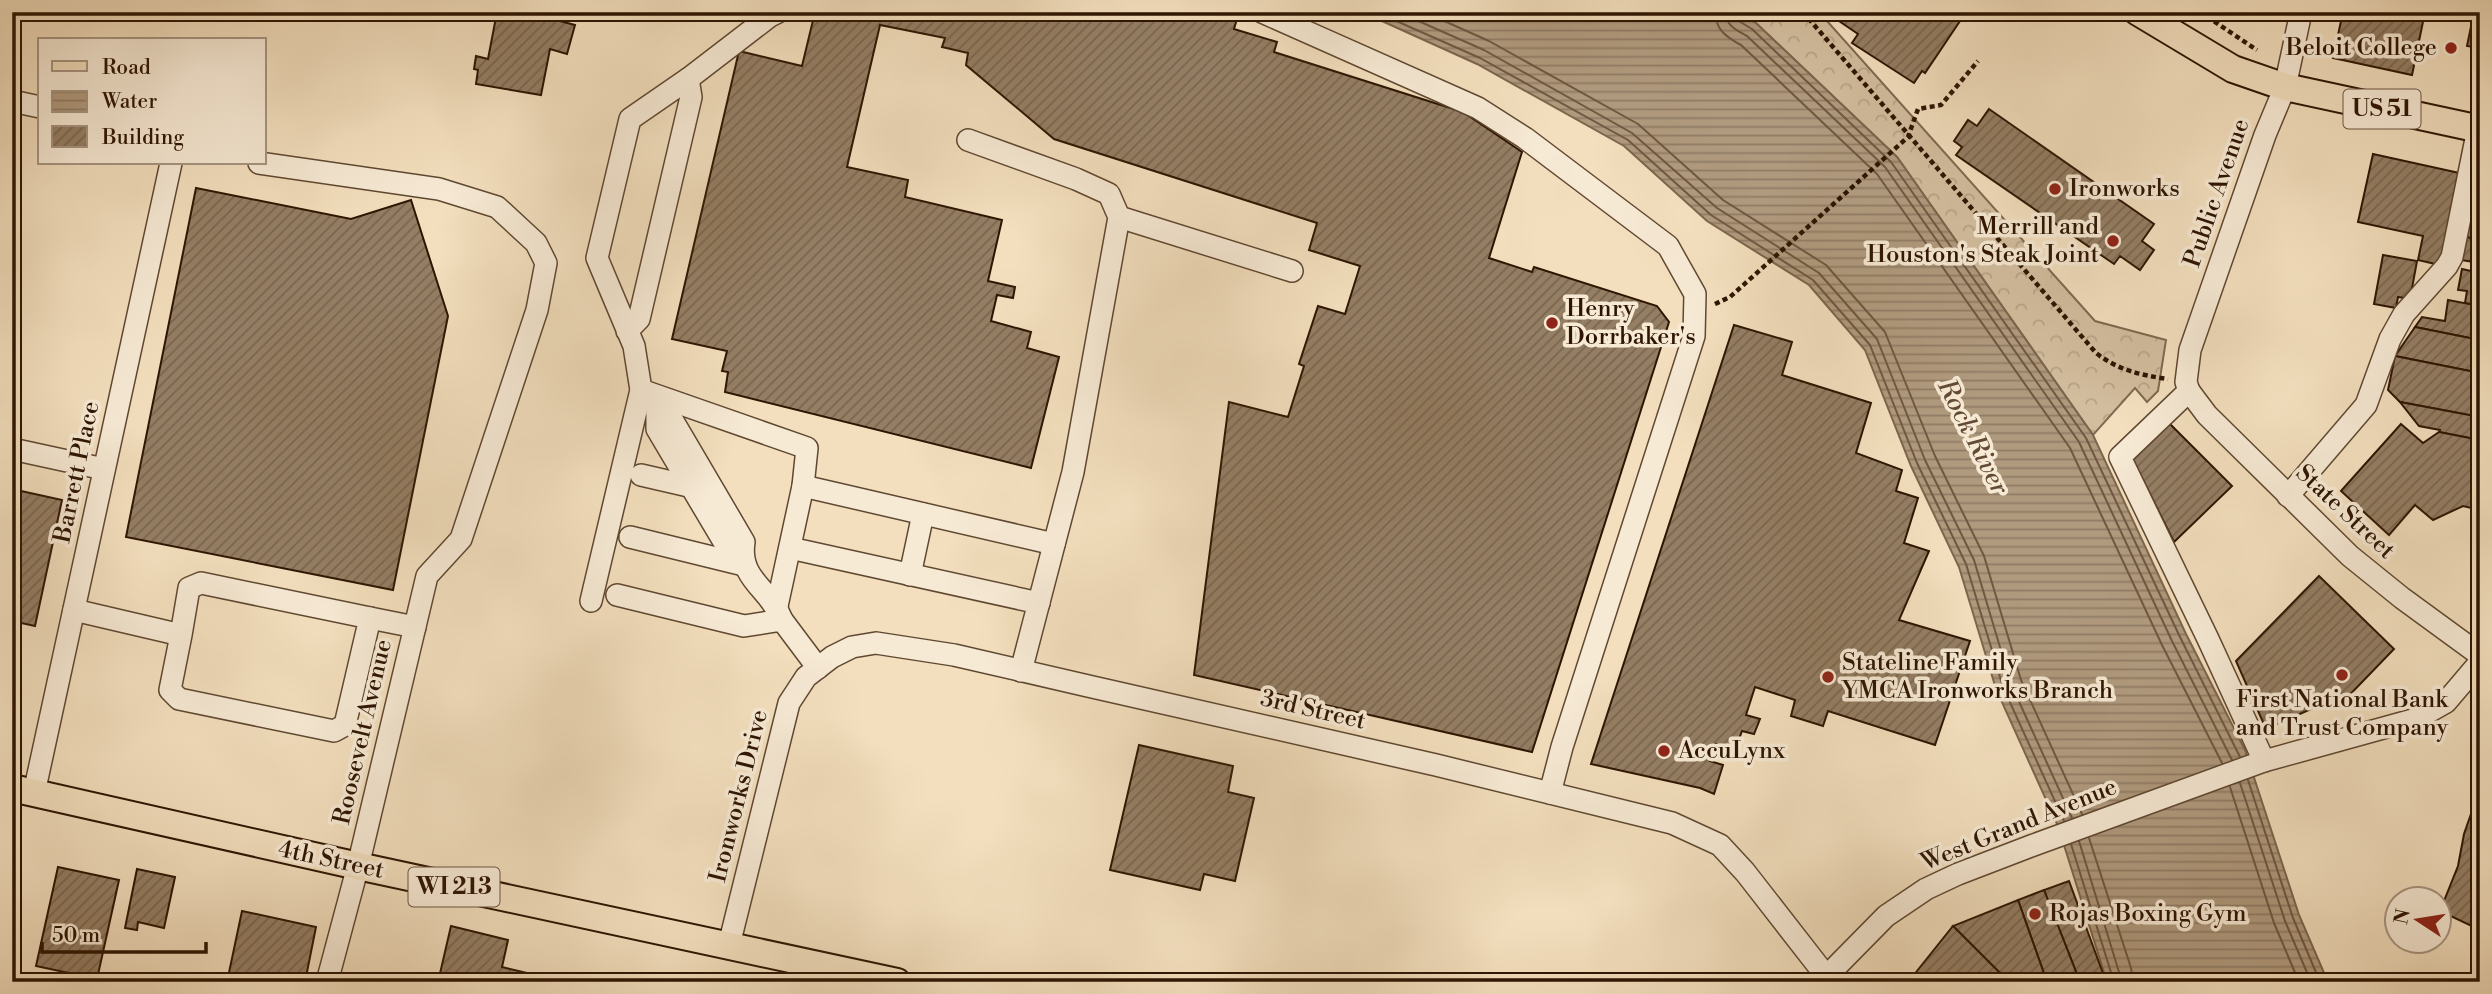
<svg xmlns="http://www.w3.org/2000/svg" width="2492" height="994" viewBox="0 0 2492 994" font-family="'Libre Bodoni',serif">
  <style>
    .forest { fill: url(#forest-crowns); stroke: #806950; stroke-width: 2 }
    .water { fill: url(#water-rules); stroke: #7c654c; stroke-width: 2 }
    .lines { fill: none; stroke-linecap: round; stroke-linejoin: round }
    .shore { stroke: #6f5840; stroke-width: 2 }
    .building { fill: url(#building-hatch); stroke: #2e1502; stroke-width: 2 }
    .minor-casing { stroke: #5f4831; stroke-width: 24 }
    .major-casing { stroke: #2e1502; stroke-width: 30 }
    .path { stroke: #2e1502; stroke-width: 4.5; stroke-dasharray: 5 3.5; stroke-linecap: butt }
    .minor { stroke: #f7ead5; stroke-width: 21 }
    .major { stroke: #f3dfbe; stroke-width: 26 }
    .poi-dot { fill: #8f2418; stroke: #f7ead5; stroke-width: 2.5 }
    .labels { text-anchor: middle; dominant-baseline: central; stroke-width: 7; stroke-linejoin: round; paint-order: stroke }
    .shield { fill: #f7ead5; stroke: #6a5541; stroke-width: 2 }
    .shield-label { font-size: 23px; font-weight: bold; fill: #2e1502 }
    .poi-label { font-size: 24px; fill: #2e1502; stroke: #f7ead5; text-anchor: start }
    .street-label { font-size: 24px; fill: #2e1502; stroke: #f7ead5 }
    .water-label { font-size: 26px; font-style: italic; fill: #624a34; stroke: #f7ead5 }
  </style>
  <defs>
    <pattern id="forest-crowns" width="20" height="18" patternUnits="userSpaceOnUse" patternTransform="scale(1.75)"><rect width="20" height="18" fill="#d2bd9e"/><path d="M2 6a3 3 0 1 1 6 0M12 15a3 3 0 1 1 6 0" fill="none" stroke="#b5a286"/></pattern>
    <pattern id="water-rules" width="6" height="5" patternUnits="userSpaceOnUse" patternTransform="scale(1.75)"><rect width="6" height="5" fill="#b09a7e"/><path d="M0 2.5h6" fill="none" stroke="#907c65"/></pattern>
    <pattern id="building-hatch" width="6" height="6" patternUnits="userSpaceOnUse" patternTransform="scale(1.75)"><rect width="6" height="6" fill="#947e64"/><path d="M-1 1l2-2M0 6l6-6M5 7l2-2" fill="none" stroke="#796650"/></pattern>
  </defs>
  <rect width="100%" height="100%" fill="#f3dfbe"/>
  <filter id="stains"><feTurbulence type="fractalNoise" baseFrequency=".00286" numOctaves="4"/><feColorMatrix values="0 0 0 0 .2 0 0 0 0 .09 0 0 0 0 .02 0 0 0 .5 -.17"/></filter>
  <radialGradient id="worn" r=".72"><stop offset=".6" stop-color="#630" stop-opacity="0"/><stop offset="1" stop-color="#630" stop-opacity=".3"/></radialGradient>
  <polygon class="forest" points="1736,12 1819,12 2095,321 2166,340 2158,391 2147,402 2135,388 2093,435 1897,157 1756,23"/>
  <polygon class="water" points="1362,12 1736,12 1756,23 1897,157 2093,435 2186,634 2245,750 2299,915 2328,982 2107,982 2058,826 1996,689 1959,567 1911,466 1865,350 1809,285 1707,221 1624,146 1477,64"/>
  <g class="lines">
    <g class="shore">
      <polyline points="1376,12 1480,58 1628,140 1711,215 1813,280 1870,345 1917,463 1966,564 2003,687 2064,821"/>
      <polyline points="1398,12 1484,50 1632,133 1717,208 1819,273 1877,339 1925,460 1974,560 2011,684 2072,818"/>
      <polyline points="1424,12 1489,41 1638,124 1723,200 1826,265 1885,332 1935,456 1984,556 2021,680 2082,814"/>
      <path d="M 1715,12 C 1716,30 1726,37 1741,45 L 1877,174 L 2070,448 L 2162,645 L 2222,763"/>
      <path d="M 1726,12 C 1726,26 1736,30 1747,36 L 1885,167 L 2079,442 L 2172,641 L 2232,760"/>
      <polyline points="1734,12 1737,20 1752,29 1891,162 2086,438 2180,637 2240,757"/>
      <polyline points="2248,780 2293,918 2320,982"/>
      <polyline points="2240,783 2285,921 2311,982"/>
      <polyline points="2230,787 2274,923 2299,982"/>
      <polyline points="2089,838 2131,968 2133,982"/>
      <polyline points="2079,841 2122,982"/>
      <polyline points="2071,844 2114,982"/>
    </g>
  </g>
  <g class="building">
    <polygon points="497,12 559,12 556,20 575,25 567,54 550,49 541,95 476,84 478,70 474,69 476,56 488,59"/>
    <polygon points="815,12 1239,12 1234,29 1277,42 1274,52 1463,112 1522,152 1489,258 1532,272 1534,267 1657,306 1669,322 1532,752 1194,675 1229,402 1288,417 1304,366 1299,364 1318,306 1345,314 1360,266 1309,250 1317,223 1054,139 966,65 968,53 942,47 945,38 880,25 847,167 908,180 905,197 1002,220 988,281 1015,287 1013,298 997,295 991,321 1031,332 1027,348 1059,357 1031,468 725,392 728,372 722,371 727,351 672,339 739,51 802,66"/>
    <polygon points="1838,12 1947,12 1960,21 1925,73 1922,71 1914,83 1852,43 1858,34 1839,21 1843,15"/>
    <polygon points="2343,12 2425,12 2412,75 2333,58"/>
    <polygon points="2474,12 2480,12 2480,48 2467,46"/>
    <polygon points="1989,109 2154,224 2142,241 2154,250 2140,270 2120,256 2114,264 1956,155 1962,147 1954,141 1968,120 1977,126"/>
    <polygon points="2373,154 2464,174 2444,266 2418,260 2423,236 2358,222"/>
    <polygon points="2480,170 2480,214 2465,211"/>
    <polygon points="196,188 351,219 411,200 448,316 393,590 126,537"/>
    <polygon points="2465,211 2480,214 2480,240 2460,236"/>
    <polygon points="2466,237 2480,240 2480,263 2461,260"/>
    <polygon points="2383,255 2417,261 2410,299 2398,297 2396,308 2374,304"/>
    <polygon points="2472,262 2480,263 2480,306 2465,303 2467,291 2458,290 2462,269 2471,271"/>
    <polygon points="2448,300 2480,306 2480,340 2415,327 2422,317 2445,321"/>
    <polygon points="1734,325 1792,342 1782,375 1871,403 1856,453 1902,470 1896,491 1918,498 1904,543 1929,551 1899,620 1970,641 1935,745 1828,711 1823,726 1791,716 1795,700 1755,687 1746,715 1760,719 1754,734 1742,731 1735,750 1716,744 1710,761 1723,765 1714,794 1700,788 1591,764"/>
    <polygon points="2415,327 2480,340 2480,373 2395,356"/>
    <polygon points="2395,356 2480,373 2480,417 2400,402 2388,390"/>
    <polygon points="2400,402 2480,417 2480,440 2439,432 2440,430 2419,426"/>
    <polygon points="2167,421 2232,486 2174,542 2131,456"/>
    <polygon points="2401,424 2423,443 2439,432 2480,440 2480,510 2463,506 2433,520 2415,505 2389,535 2341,491"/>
    <polygon points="12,489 62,500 35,626 12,621"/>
    <polygon points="2319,576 2394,649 2336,709 2329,701 2266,729 2236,661"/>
    <polygon points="1139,745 1233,766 1228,792 1254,798 1235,881 1204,874 1200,890 1110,870"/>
    <polygon points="2480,788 2480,930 2440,911 2458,866 2464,834"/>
    <polygon points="58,867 119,880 97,979 36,966"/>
    <polygon points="137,869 175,877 164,928 138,922 137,930 125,928"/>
    <polygon points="2069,881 2104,976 2089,982 2080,982 2044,890"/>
    <polygon points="2044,890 2080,982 2047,982 2018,900"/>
    <polygon points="2018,900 2047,982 2009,982 1953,926"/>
    <polygon points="242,911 316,927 305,982 227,982"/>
    <polygon points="451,926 508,940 502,967 544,977 543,982 438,982"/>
    <polygon points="1953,926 2009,982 1909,981"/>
  </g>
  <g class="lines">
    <defs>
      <g id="minor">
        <polyline points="1262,12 1478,108 1525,138 1668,246 1695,294 1694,336 1562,747 1550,793"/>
        <polyline points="2301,12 2285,87 2265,135 2190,350 2186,382 2189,391 2207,415 2350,556 2402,598 2480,655"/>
        <polyline points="688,79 770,16 778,12"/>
        <polyline points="12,101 40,107"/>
        <polyline points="968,140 1076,179 1109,194 1119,217 1073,472 1021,671"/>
        <polyline points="259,163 439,189 497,207 536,243 546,263 537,310 461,539 427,576 358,866 327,982"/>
        <polyline points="1119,217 1292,271"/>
        <polyline points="641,390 807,448 803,486 777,606"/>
        <polyline points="2189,391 2120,457 2208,639 2264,761"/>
        <polyline points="657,403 657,429 727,547 742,557"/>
        <path d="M 657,412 L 673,421 L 744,542 C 738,580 771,589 782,620"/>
        <polyline points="12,449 104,469"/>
        <polyline points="641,475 693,487"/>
        <polyline points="803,486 1054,544"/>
        <polyline points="2288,496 2366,405 2390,339 2404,314 2447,266 2452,257 2478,129"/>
        <polyline points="630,537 744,565"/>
        <polyline points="790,548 1039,603"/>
        <polyline points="910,575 923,514"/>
        <polyline points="617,595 744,626 782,620 818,668"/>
        <polyline points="591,601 641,390 634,346 597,258 630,119 688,79 691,97 639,319 627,331"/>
        <polyline points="74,610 181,635 170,690 179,699 334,731 345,725 370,618 201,583 189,588 181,635"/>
        <polyline points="370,618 415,627"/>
        <polyline points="34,793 171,163"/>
        <polyline points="729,945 789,703 806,677 832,657 852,647 876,643 954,655 1088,686 1436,765 1672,823 1720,845 1745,872 1826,976"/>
        <polyline points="1821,982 1886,916 1926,889 1958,874 2031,846 2264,761 2416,719 2446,702 2480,662"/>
      </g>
      <g id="major">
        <polyline points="2138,12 2233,69 2285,87 2480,129"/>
        <polyline points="12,788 358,866 897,982"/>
      </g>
    </defs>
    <use href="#minor" class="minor-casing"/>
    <use href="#major" class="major-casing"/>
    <g class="path">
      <path d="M 1803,12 L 2096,353 C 2118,370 2140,375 2168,379"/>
      <polyline points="2200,12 2257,50"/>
      <polyline points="1715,304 1730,297 1908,137 1918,109 1941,105 1978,61"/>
    </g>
    <use href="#minor" class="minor"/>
    <use href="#major" class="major"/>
  </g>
  <g class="poi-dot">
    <circle cx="2451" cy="48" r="7"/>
    <circle cx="2055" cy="189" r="7"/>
    <circle cx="2113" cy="241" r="7"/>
    <circle cx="1552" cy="323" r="7"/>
    <circle cx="2342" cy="675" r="7"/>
    <circle cx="1828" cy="677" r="7"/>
    <circle cx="1664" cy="751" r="7"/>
    <circle cx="2035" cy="914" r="7"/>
  </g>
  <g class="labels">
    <g class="shield">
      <rect x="2343.5" y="89.5" width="77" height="39" rx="5"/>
      <rect x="408.5" y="867.5" width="91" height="39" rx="5"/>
    </g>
    <g class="shield-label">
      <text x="2382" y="109">US 51</text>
      <text x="454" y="887">WI 213</text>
    </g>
    <g class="poi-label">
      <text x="2437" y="48" text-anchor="end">Beloit College</text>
      <text x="2069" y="189">Ironworks</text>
      <text x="2099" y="227" text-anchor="end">Merrill and<tspan x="2099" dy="28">Houston's Steak Joint</tspan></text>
      <text x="1566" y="309">Henry<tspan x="1566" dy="28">Dorrbaker's</tspan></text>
      <text x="1842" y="663">Stateline Family<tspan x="1842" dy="28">YMCA Ironworks Branch</tspan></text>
      <text x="2342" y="700" text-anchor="middle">First National Bank<tspan x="2342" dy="28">and Trust Company</tspan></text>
      <text x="1678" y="751">AccuLynx</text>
      <text x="2049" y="914">Rojas Boxing Gym</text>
    </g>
    <g class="street-label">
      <text transform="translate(2217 193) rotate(-71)">Public Avenue</text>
      <text transform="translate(77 472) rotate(-78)">Barrett Place</text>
      <text transform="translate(2345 512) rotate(43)">State Street</text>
      <text transform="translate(1313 710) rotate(13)">3rd Street</text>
      <text transform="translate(363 732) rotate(-77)">Roosevelt Avenue</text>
      <text transform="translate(739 796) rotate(-76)">Ironworks Drive</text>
      <text transform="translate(2019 825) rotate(-22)">West Grand Avenue</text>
      <text transform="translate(331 860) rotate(12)">4th Street</text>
    </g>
    <g class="water-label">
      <text transform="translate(1973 437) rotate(63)">Rock River</text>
    </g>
  </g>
  <rect width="2492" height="994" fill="none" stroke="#f3dfbe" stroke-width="42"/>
  <rect x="14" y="14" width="2464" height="966" fill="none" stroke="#2e1502" stroke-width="3.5"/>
  <rect x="21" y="21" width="2450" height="952" fill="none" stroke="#2e1502" stroke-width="2"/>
  <rect x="38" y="38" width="228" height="126" fill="#f7ead5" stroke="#a79581" stroke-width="2"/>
  <rect x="52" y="61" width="35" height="10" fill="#f3dfbe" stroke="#a79581" stroke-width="2"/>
  <text x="102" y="74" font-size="21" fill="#2e1502">Road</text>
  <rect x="52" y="91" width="35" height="21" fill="url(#water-rules)" stroke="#a79581" stroke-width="2"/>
  <text x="102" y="108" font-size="21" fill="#2e1502">Water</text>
  <rect x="52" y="126" width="35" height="21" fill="url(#building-hatch)" stroke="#a79581" stroke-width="2"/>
  <text x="102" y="144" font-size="21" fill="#2e1502">Building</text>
  <g transform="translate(2418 920) rotate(282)"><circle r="33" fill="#f7ead5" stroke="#a79581" stroke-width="2"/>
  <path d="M0-5L12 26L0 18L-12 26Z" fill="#8f2418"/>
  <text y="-10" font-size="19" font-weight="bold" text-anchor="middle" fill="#2e1502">N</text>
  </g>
  <path d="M42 942v10h164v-10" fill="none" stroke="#2e1502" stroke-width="3.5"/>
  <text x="52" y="942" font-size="21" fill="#2e1502" stroke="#f7ead5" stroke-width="5" paint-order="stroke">50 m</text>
  <rect width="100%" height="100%" filter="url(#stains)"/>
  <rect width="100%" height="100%" fill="url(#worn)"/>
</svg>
